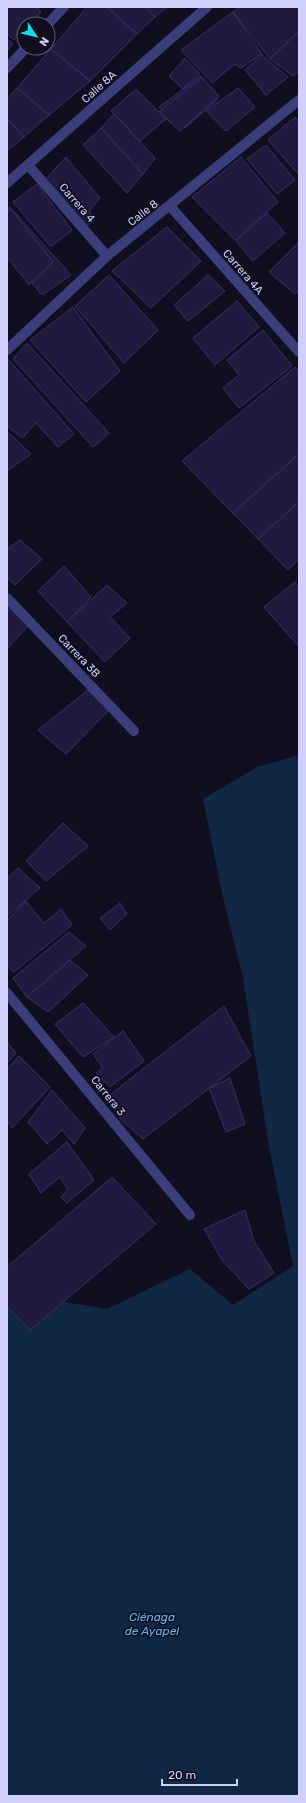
<svg xmlns="http://www.w3.org/2000/svg" width="306" height="1803" viewBox="0 0 306 1803" font-family="Rubik,sans-serif">
  <style>
    .water { fill: #112844 }
    .building { fill: #201b3e; stroke: #372f69 }
    .lines { fill: none; stroke-linecap: round; stroke-linejoin: round }
    .minor { stroke: #3c3d7b; stroke-width: 10 }
    .labels { text-anchor: middle; dominant-baseline: central; stroke-width: 3.5; stroke-linejoin: round; paint-order: stroke }
    .street-label { font-size: 11px; fill: #d1cffc; stroke: #100e1f }
    .water-label { font-size: 12px; font-style: italic; fill: #64b9f5; stroke: #100e1f }
  </style>
  <rect width="100%" height="100%" fill="#100e1f"/>
  <polygon class="water" points="299,755 299,1796 7,1796 7,1288 17,1294 107,1309 190,1269 233,1305 293,1266 268,1141 243,978 222,893 203,799 257,767"/>
  <g class="building">
    <polygon points="7,7 37,7 41,12 29,24 24,24 24,30 14,40 7,34"/>
    <polygon points="87,7 107,7 137,34 90,81 51,49"/>
    <polygon points="107,7 145,7 155,17 137,34"/>
    <polygon points="145,7 167,7 155,17"/>
    <polygon points="239,7 299,7 299,31 270,59 233,12"/>
    <polygon points="233,12 262,54 241,68 235,64 212,83 181,50"/>
    <polygon points="299,31 299,72 293,76 270,59"/>
    <polygon points="7,39 13,44 7,51"/>
    <polygon points="51,49 90,81 49,115 17,88"/>
    <polygon points="262,55 288,77 266,95 245,70"/>
    <polygon points="185,58 200,74 183,89 169,76"/>
    <polygon points="201,76 218,99 185,128 171,120 159,107"/>
    <polygon points="202,77 219,96 180,131 159,112"/>
    <polygon points="17,88 49,115 24,137 7,119 7,99"/>
    <polygon points="238,88 255,107 226,131 206,111"/>
    <polygon points="136,89 166,119 140,141 111,111"/>
    <polygon points="114,114 155,158 143,174 101,128"/>
    <polygon points="295,117 299,122 299,175 268,140"/>
    <polygon points="7,119 24,137 7,151"/>
    <polygon points="101,128 143,174 127,193 83,145"/>
    <polygon points="266,145 295,180 277,194 247,159"/>
    <polygon points="66,157 100,198 89,211 95,219 85,228 45,180"/>
    <polygon points="241,157 278,202 235,240 192,197"/>
    <polygon points="37,184 72,230 51,247 13,202"/>
    <polygon points="10,207 71,275 42,295 7,253 7,210"/>
    <polygon points="11,209 53,262 29,285 7,257 7,213"/>
    <polygon points="267,213 285,233 253,261 236,241"/>
    <polygon points="167,227 201,261 151,308 112,271"/>
    <polygon points="299,242 299,290 295,294 269,272"/>
    <polygon points="109,275 158,330 124,363 75,306"/>
    <polygon points="208,275 225,291 188,321 174,305"/>
    <polygon points="237,301 259,327 215,365 193,338"/>
    <polygon points="73,307 120,371 86,402 30,340"/>
    <polygon points="263,330 292,366 239,408 223,388 239,375 227,360"/>
    <polygon points="27,343 109,433 93,447 13,359"/>
    <polygon points="7,358 74,434 58,447 36,423 22,438 7,426"/>
    <polygon points="295,367 299,373 299,454 233,513 182,461"/>
    <polygon points="7,431 31,454 7,471"/>
    <polygon points="299,454 299,502 258,539 233,513"/>
    <polygon points="299,502 299,559 288,570 258,539"/>
    <polygon points="20,540 42,559 15,585 7,578 7,549"/>
    <polygon points="64,566 91,597 67,622 38,591"/>
    <polygon points="295,582 299,587 299,647 264,607"/>
    <polygon points="107,585 127,603 110,617 130,638 105,662 67,622"/>
    <polygon points="10,608 28,626 7,649 7,611"/>
    <polygon points="88,690 109,710 66,754 38,730"/>
    <polygon points="63,823 88,846 46,881 26,861"/>
    <polygon points="18,868 40,888 7,916 7,878"/>
    <polygon points="26,901 44,923 61,909 72,925 14,972 7,966 7,920"/>
    <polygon points="120,903 127,914 110,930 100,918"/>
    <polygon points="69,932 86,946 27,997 13,978"/>
    <polygon points="70,960 88,975 48,1012 27,997"/>
    <polygon points="83,1003 114,1037 83,1057 55,1024"/>
    <polygon points="224,1006 251,1056 143,1139 121,1120 107,1097"/>
    <polygon points="123,1031 144,1061 110,1087 96,1073 103,1068 93,1054"/>
    <polygon points="7,1042 16,1053 7,1063"/>
    <polygon points="19,1056 50,1087 12,1128 7,1120 7,1069"/>
    <polygon points="230,1078 245,1124 226,1132 209,1088"/>
    <polygon points="52,1090 85,1128 74,1144 62,1130 47,1144 28,1122"/>
    <polygon points="67,1142 94,1180 67,1203 61,1197 68,1190 60,1177 41,1193 29,1174"/>
    <polygon points="112,1177 156,1224 30,1330 7,1307 7,1267"/>
    <polygon points="245,1210 254,1241 274,1273 249,1289 222,1260 204,1229"/>
  </g>
  <g class="lines">
    <g class="minor">
      <polyline points="48,24 64,7"/>
      <polyline points="7,68 26,48"/>
      <polyline points="28,165 107,256"/>
      <polyline points="7,183 207,7"/>
      <polyline points="170,206 299,352"/>
      <polyline points="7,350 107,256 299,100"/>
      <polyline points="7,598 134,731"/>
      <polyline points="7,993 190,1215"/>
    </g>
  </g>
  <g class="labels">
    <g class="street-label">
      <text transform="translate(99 87) rotate(-42)">Calle 8A</text>
      <text transform="translate(77 203) rotate(49)">Carrera 4</text>
      <text transform="translate(143 213) rotate(-38)">Calle 8</text>
      <text transform="translate(243 272) rotate(49)">Carrera 4A</text>
      <text transform="translate(79 656) rotate(46)">Carrera 3B</text>
      <text transform="translate(108 1096) rotate(51)">Carrera 3</text>
    </g>
    <g class="water-label">
      <text x="152" y="1617">Ciénaga<tspan x="152" dy="14">de Ayapel</tspan></text>
    </g>
  </g>
  <rect width="306" height="1803" fill="none" stroke="#d1cffc" stroke-width="16"/>
  <g transform="translate(36 36) rotate(125)"><circle r="19" fill="#100e1f" stroke="#5d5b77"/>
  <path d="M0-3L7 15L0 10L-7 15Z" fill="#0fdde7"/>
  <text y="-6" font-size="11" font-weight="bold" text-anchor="middle" fill="#d1cffc">N</text>
  </g>
  <path d="M162 1779v6h75v-6" fill="none" stroke="#d1cffc" stroke-width="2"/>
  <text x="168" y="1779" font-size="12" fill="#d1cffc" stroke="#100e1f" stroke-width="3" paint-order="stroke">20 m</text>
</svg>
